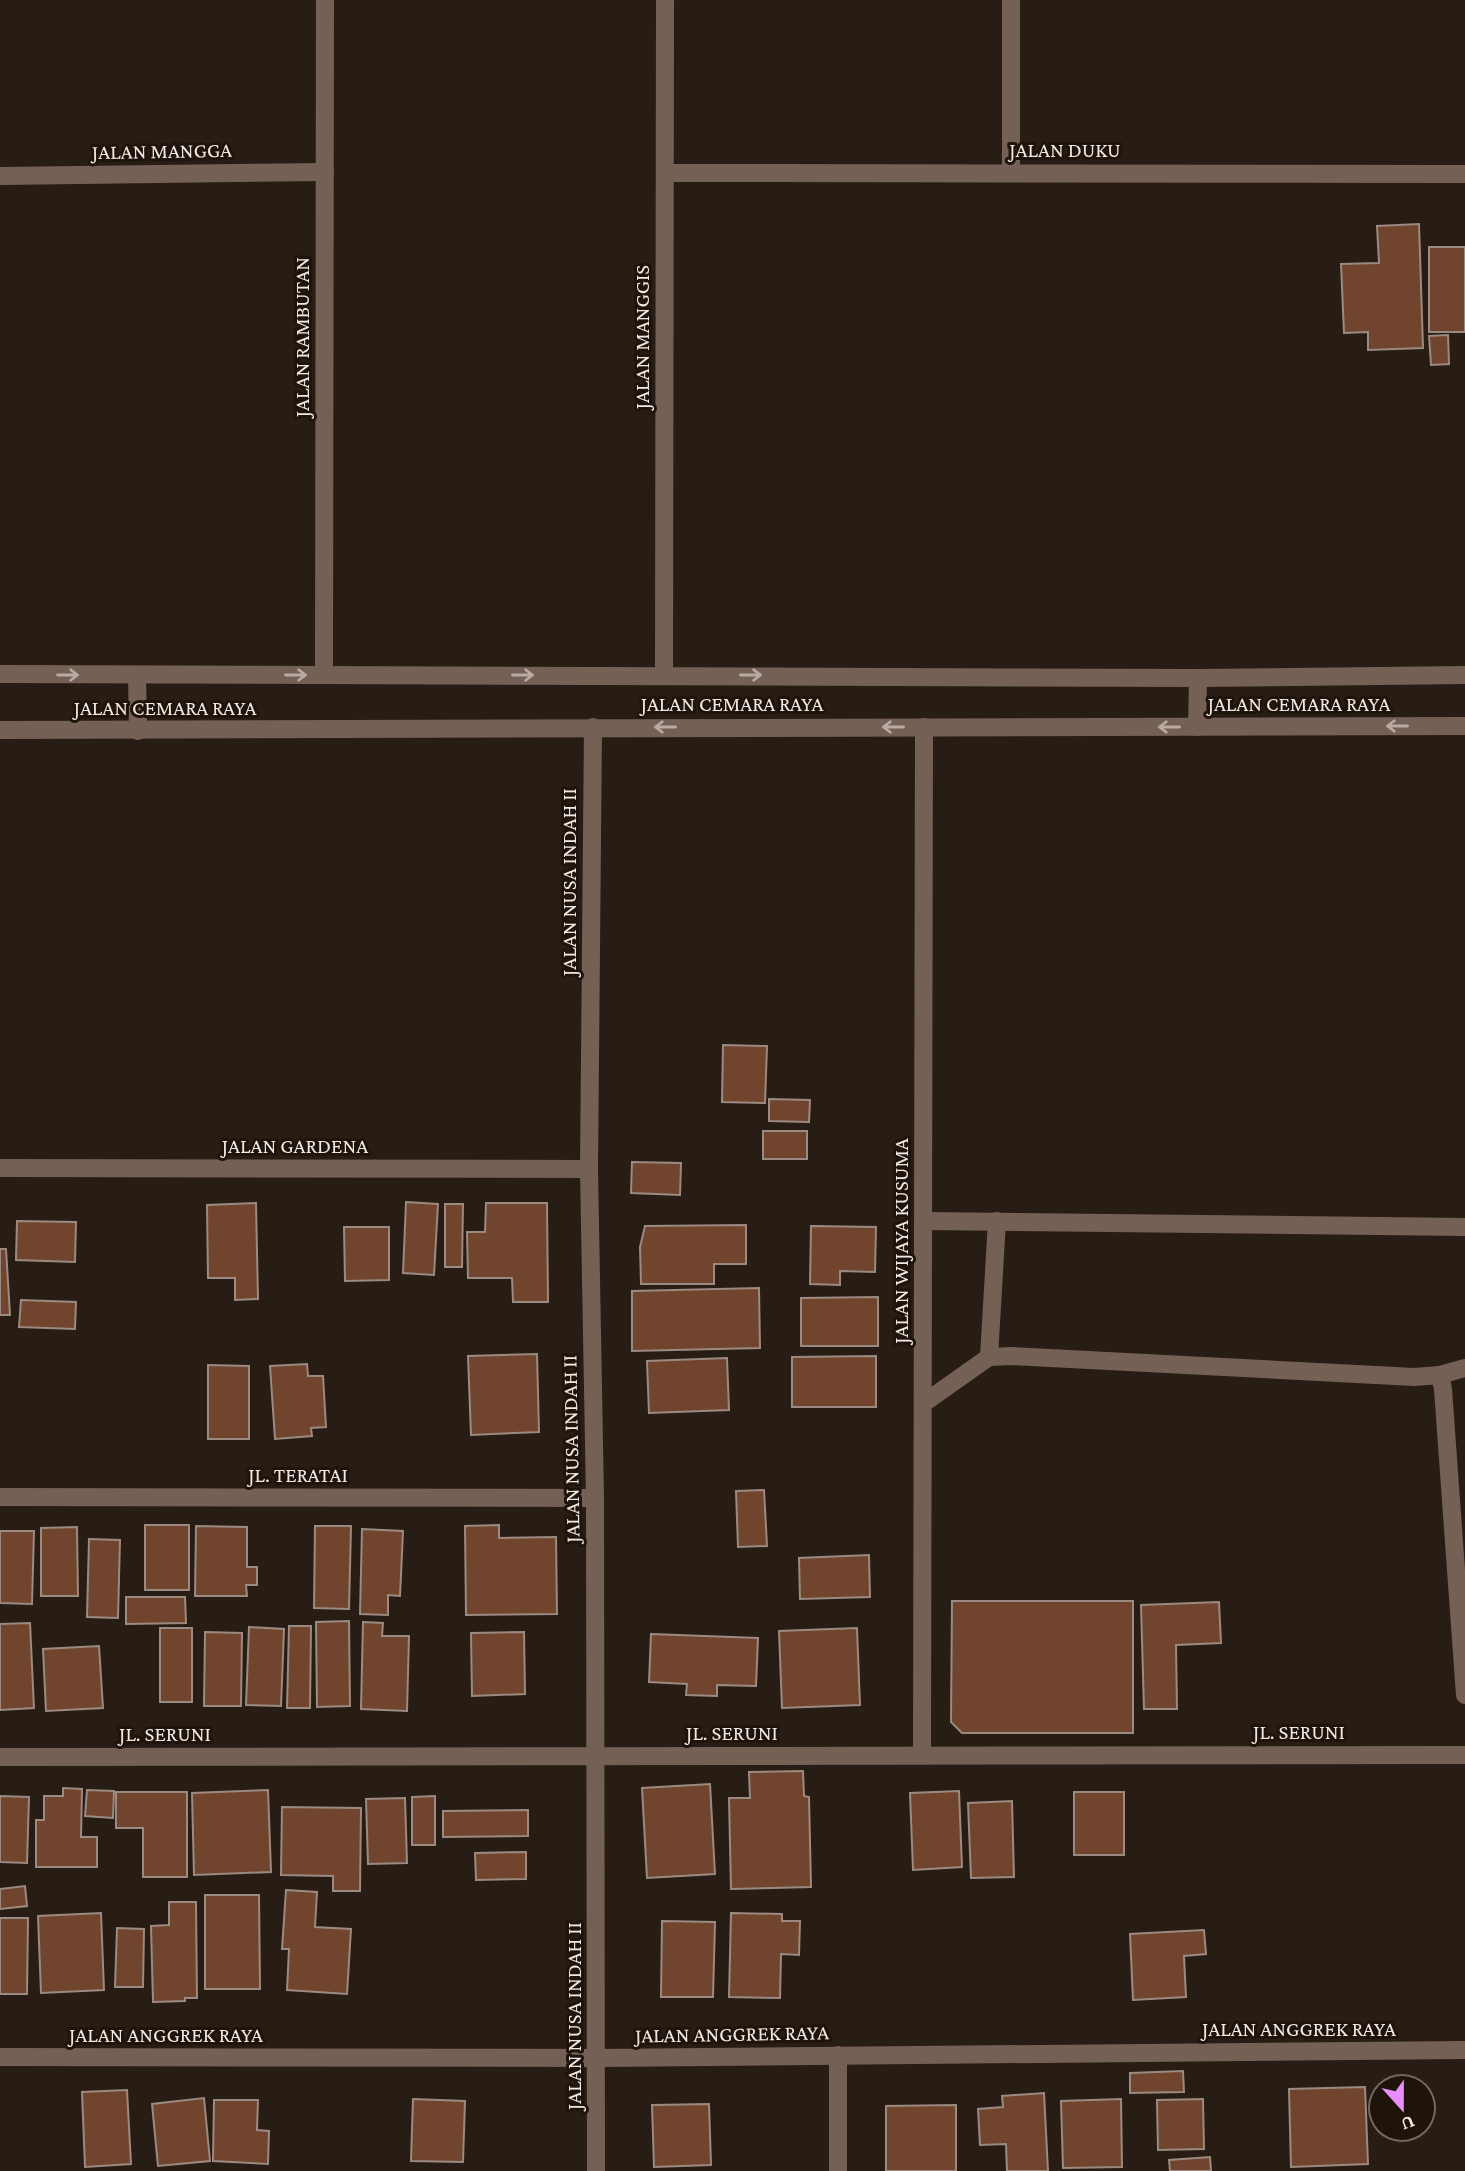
<svg xmlns="http://www.w3.org/2000/svg" width="1465" height="2171" viewBox="0 0 1465 2171" font-family="'Crimson Pro',serif">
  <style>
    .building { fill: #71442d; stroke: #9b8a81; stroke-width: 2 }
    .lines { fill: none; stroke-linecap: round; stroke-linejoin: round }
    .minor { stroke: #756056; stroke-width: 18 }
    .oneway { stroke: #b9aba3 }
    .labels { text-anchor: middle; dominant-baseline: central; stroke-width: 6; stroke-linejoin: round; paint-order: stroke }
    .street-label { font-size: 21px; fill: #f0e8e2; stroke: #1f140b }
  </style>
  <rect width="100%" height="100%" fill="#281d14"/>
  <g class="building">
    <polygon points="1419,224 1423,348 1368,350 1368,332 1344,333 1341,264 1379,263 1377,226"/>
    <rect x="1429" y="247" width="36" height="85"/>
    <polygon points="1448,335 1449,364 1431,365 1429,336"/>
    <polygon points="723,1045 767,1046 765,1103 722,1102"/>
    <polygon points="769,1099 810,1100 809,1122 769,1121"/>
    <rect x="763" y="1131" width="44" height="28"/>
    <polygon points="632,1162 681,1163 680,1195 631,1193"/>
    <polygon points="406,1202 438,1204 434,1275 403,1273"/>
    <polygon points="256,1203 258,1299 235,1300 235,1278 208,1278 207,1205"/>
    <polygon points="486,1203 547,1203 548,1302 513,1302 512,1278 468,1278 467,1232 485,1232"/>
    <polygon points="445,1204 463,1204 462,1267 445,1267"/>
    <polygon points="17,1221 76,1222 75,1262 16,1260"/>
    <polygon points="746,1225 746,1264 714,1264 714,1284 641,1284 640,1247 645,1226"/>
    <polygon points="811,1226 876,1227 875,1272 840,1271 840,1285 810,1284"/>
    <polygon points="344,1227 389,1227 389,1280 345,1281"/>
    <polygon points="0,1249 6,1249 10,1315 0,1315"/>
    <polygon points="759,1288 760,1348 632,1351 632,1291"/>
    <polygon points="878,1297 878,1346 801,1346 801,1298"/>
    <polygon points="21,1300 76,1302 75,1329 19,1327"/>
    <polygon points="537,1354 539,1432 471,1435 468,1356"/>
    <polygon points="876,1356 876,1407 792,1407 792,1357"/>
    <polygon points="727,1358 729,1410 649,1413 647,1361"/>
    <polygon points="307,1364 308,1376 323,1376 326,1427 311,1428 312,1436 275,1439 270,1366"/>
    <polygon points="208,1365 249,1366 249,1439 208,1439"/>
    <polygon points="764,1490 767,1546 738,1547 736,1491"/>
    <rect x="145" y="1525" width="44" height="65"/>
    <polygon points="499,1525 499,1538 556,1537 557,1614 466,1615 465,1526"/>
    <polygon points="196,1526 247,1527 247,1567 257,1567 257,1585 246,1585 247,1596 195,1596"/>
    <polygon points="315,1526 351,1526 349,1609 314,1608"/>
    <polygon points="77,1527 78,1596 41,1596 41,1528"/>
    <polygon points="362,1529 403,1531 400,1596 388,1595 388,1615 360,1614"/>
    <polygon points="0,1531 34,1531 32,1604 0,1603"/>
    <polygon points="89,1539 120,1540 118,1618 87,1617"/>
    <polygon points="869,1555 870,1597 800,1599 799,1558"/>
    <polygon points="126,1597 185,1597 186,1623 126,1624"/>
    <polygon points="952,1601 1133,1601 1133,1733 962,1733 951,1722"/>
    <polygon points="1219,1602 1221,1643 1176,1645 1177,1709 1144,1709 1141,1605"/>
    <polygon points="349,1621 350,1706 317,1707 316,1622"/>
    <polygon points="363,1622 383,1623 382,1636 409,1636 407,1711 361,1709"/>
    <polygon points="30,1623 34,1708 0,1710 0,1624"/>
    <polygon points="289,1626 311,1626 310,1708 287,1708"/>
    <polygon points="249,1627 284,1629 281,1706 246,1705"/>
    <rect x="160" y="1628" width="32" height="74"/>
    <polygon points="857,1628 860,1705 782,1708 779,1631"/>
    <polygon points="205,1632 242,1633 241,1706 204,1706"/>
    <polygon points="524,1632 525,1694 472,1696 471,1633"/>
    <polygon points="651,1634 758,1638 756,1686 717,1685 717,1696 686,1695 687,1684 649,1682"/>
    <polygon points="99,1646 103,1708 46,1711 43,1649"/>
    <polygon points="803,1771 804,1796 809,1797 811,1887 731,1889 729,1798 750,1798 749,1772"/>
    <polygon points="710,1784 715,1874 647,1878 642,1788"/>
    <polygon points="63,1788 82,1789 81,1837 97,1837 97,1867 36,1867 36,1820 44,1820 44,1796 63,1796"/>
    <polygon points="87,1790 114,1791 113,1818 85,1816"/>
    <polygon points="268,1790 271,1872 194,1875 192,1793"/>
    <polygon points="959,1791 962,1867 913,1870 910,1793"/>
    <polygon points="116,1792 187,1792 187,1877 143,1877 143,1828 116,1828"/>
    <rect x="1074" y="1792" width="50" height="63"/>
    <polygon points="0,1796 29,1797 27,1863 0,1862"/>
    <polygon points="435,1796 435,1845 412,1845 412,1797"/>
    <polygon points="405,1798 407,1863 368,1864 366,1799"/>
    <polygon points="1012,1801 1014,1877 971,1878 968,1803"/>
    <polygon points="282,1807 361,1808 360,1891 333,1891 333,1876 281,1875"/>
    <polygon points="528,1810 528,1836 443,1837 443,1811"/>
    <polygon points="526,1852 526,1879 476,1880 475,1853"/>
    <polygon points="25,1886 27,1906 0,1909 0,1889"/>
    <polygon points="286,1890 317,1892 315,1927 351,1929 347,1994 287,1990 289,1949 282,1949"/>
    <polygon points="205,1895 259,1895 260,1989 205,1989"/>
    <polygon points="169,1902 196,1902 197,1998 185,1998 185,2001 153,2002 151,1926 169,1925"/>
    <polygon points="101,1913 104,1990 41,1993 38,1916"/>
    <polygon points="731,1913 782,1914 782,1921 800,1921 799,1955 781,1954 780,1998 729,1997"/>
    <polygon points="0,1918 28,1918 27,1994 0,1994"/>
    <polygon points="662,1921 715,1922 713,1997 661,1997"/>
    <polygon points="117,1928 144,1929 143,1987 115,1987"/>
    <polygon points="1204,1930 1206,1954 1184,1956 1186,1997 1133,2000 1130,1934"/>
    <polygon points="1183,2071 1184,2092 1130,2093 1130,2073"/>
    <polygon points="1365,2087 1368,2164 1291,2167 1289,2089"/>
    <polygon points="127,2090 131,2164 85,2167 82,2092"/>
    <polygon points="1044,2093 1048,2171 1007,2171 1006,2144 980,2145 978,2109 1003,2107 1002,2096"/>
    <polygon points="204,2098 210,2161 158,2166 152,2104"/>
    <polygon points="413,2099 465,2101 463,2162 411,2161"/>
    <polygon points="1121,2099 1122,2167 1063,2168 1061,2101"/>
    <polygon points="1203,2099 1204,2149 1158,2150 1157,2100"/>
    <polygon points="214,2100 258,2100 257,2130 269,2131 268,2164 213,2161"/>
    <polygon points="709,2104 711,2165 654,2167 652,2105"/>
    <polygon points="956,2105 956,2171 886,2171 886,2106"/>
    <polygon points="1210,2157 1211,2171 1170,2171 1169,2160"/>
  </g>
  <g class="lines">
    <g class="minor">
      <polyline points="1011,0 1011,173"/>
      <polyline points="665,173 1465,174"/>
      <polyline points="0,176 325,172"/>
      <polyline points="0,674 1198,678 1465,675"/>
      <polyline points="137,675 138,731"/>
      <polyline points="324,675 325,0"/>
      <polyline points="664,675 665,0"/>
      <polyline points="593,727 589,1169 595,1498 596,2171"/>
      <polyline points="1197,727 1198,678"/>
      <polyline points="0,730 1465,726"/>
      <polyline points="0,1168 589,1169"/>
      <polyline points="924,1221 1465,1227"/>
      <polyline points="989,1357 1012,1356 1414,1377 1440,1375"/>
      <polyline points="1465,1368 1440,1375 1443,1389 1465,1695"/>
      <polyline points="924,1403 989,1357 997,1221"/>
      <polyline points="0,1497 595,1498"/>
      <polyline points="922,1755 924,727"/>
      <polyline points="0,1757 1465,1755"/>
      <polyline points="838,2055 838,2171"/>
      <polyline points="0,2057 598,2058 1465,2050"/>
    </g>
  </g>
  <defs><path id="oneway-shaft" d="M-6 0H5M1.5-3L5.5 0L1.5 3" fill="none" stroke-width="1.6" stroke-linecap="round" stroke-linejoin="round" transform="scale(1.75)"/></defs>
  <g class="oneway">
    <use href="#oneway-shaft" transform="translate(68 675)"/>
    <use href="#oneway-shaft" transform="translate(296 675)"/>
    <use href="#oneway-shaft" transform="translate(523 675)"/>
    <use href="#oneway-shaft" transform="translate(751 675)"/>
    <use href="#oneway-shaft" transform="translate(1397 726) rotate(180)"/>
    <use href="#oneway-shaft" transform="translate(665 727) rotate(180)"/>
    <use href="#oneway-shaft" transform="translate(893 727) rotate(180)"/>
    <use href="#oneway-shaft" transform="translate(1169 727) rotate(180)"/>
  </g>
  <g class="labels">
    <g class="street-label">
      <text x="1065" y="150">JALAN DUKU</text>
      <text transform="translate(162 151) rotate(-1)">JALAN MANGGA</text>
      <text transform="translate(302 337) rotate(-90)">JALAN RAMBUTAN</text>
      <text transform="translate(642 337) rotate(-90)">JALAN MANGGIS</text>
      <text x="732" y="704">JALAN CEMARA RAYA</text>
      <text x="1299" y="704">JALAN CEMARA RAYA</text>
      <text x="165" y="708">JALAN CEMARA RAYA</text>
      <text transform="translate(569 882) rotate(-90)">JALAN NUSA INDAH II</text>
      <text x="295" y="1146">JALAN GARDENA</text>
      <text transform="translate(901 1241) rotate(-90)">JALAN WIJAYA KUSUMA</text>
      <text transform="translate(571 1449) rotate(-91)">JALAN NUSA INDAH II</text>
      <text x="298" y="1475">JL. TERATAI</text>
      <text x="1299" y="1732">JL. SERUNI</text>
      <text x="732" y="1733">JL. SERUNI</text>
      <text x="165" y="1734">JL. SERUNI</text>
      <text transform="translate(574 2016) rotate(-90)">JALAN NUSA INDAH II</text>
      <text x="1299" y="2029">JALAN ANGGREK RAYA</text>
      <text transform="translate(732 2034) rotate(-1)">JALAN ANGGREK RAYA</text>
      <text x="166" y="2035">JALAN ANGGREK RAYA</text>
    </g>
  </g>
  <g transform="translate(1402 2108) rotate(159)"><circle r="33" fill="#1f140b" stroke="#736961" stroke-width="2"/>
  <path d="M0-5L12 26L0 18L-12 26Z" fill="#ea8dfd"/>
  <text y="-10" font-size="19" font-weight="bold" text-anchor="middle" fill="#f0e8e2">U</text>
  </g>
</svg>
